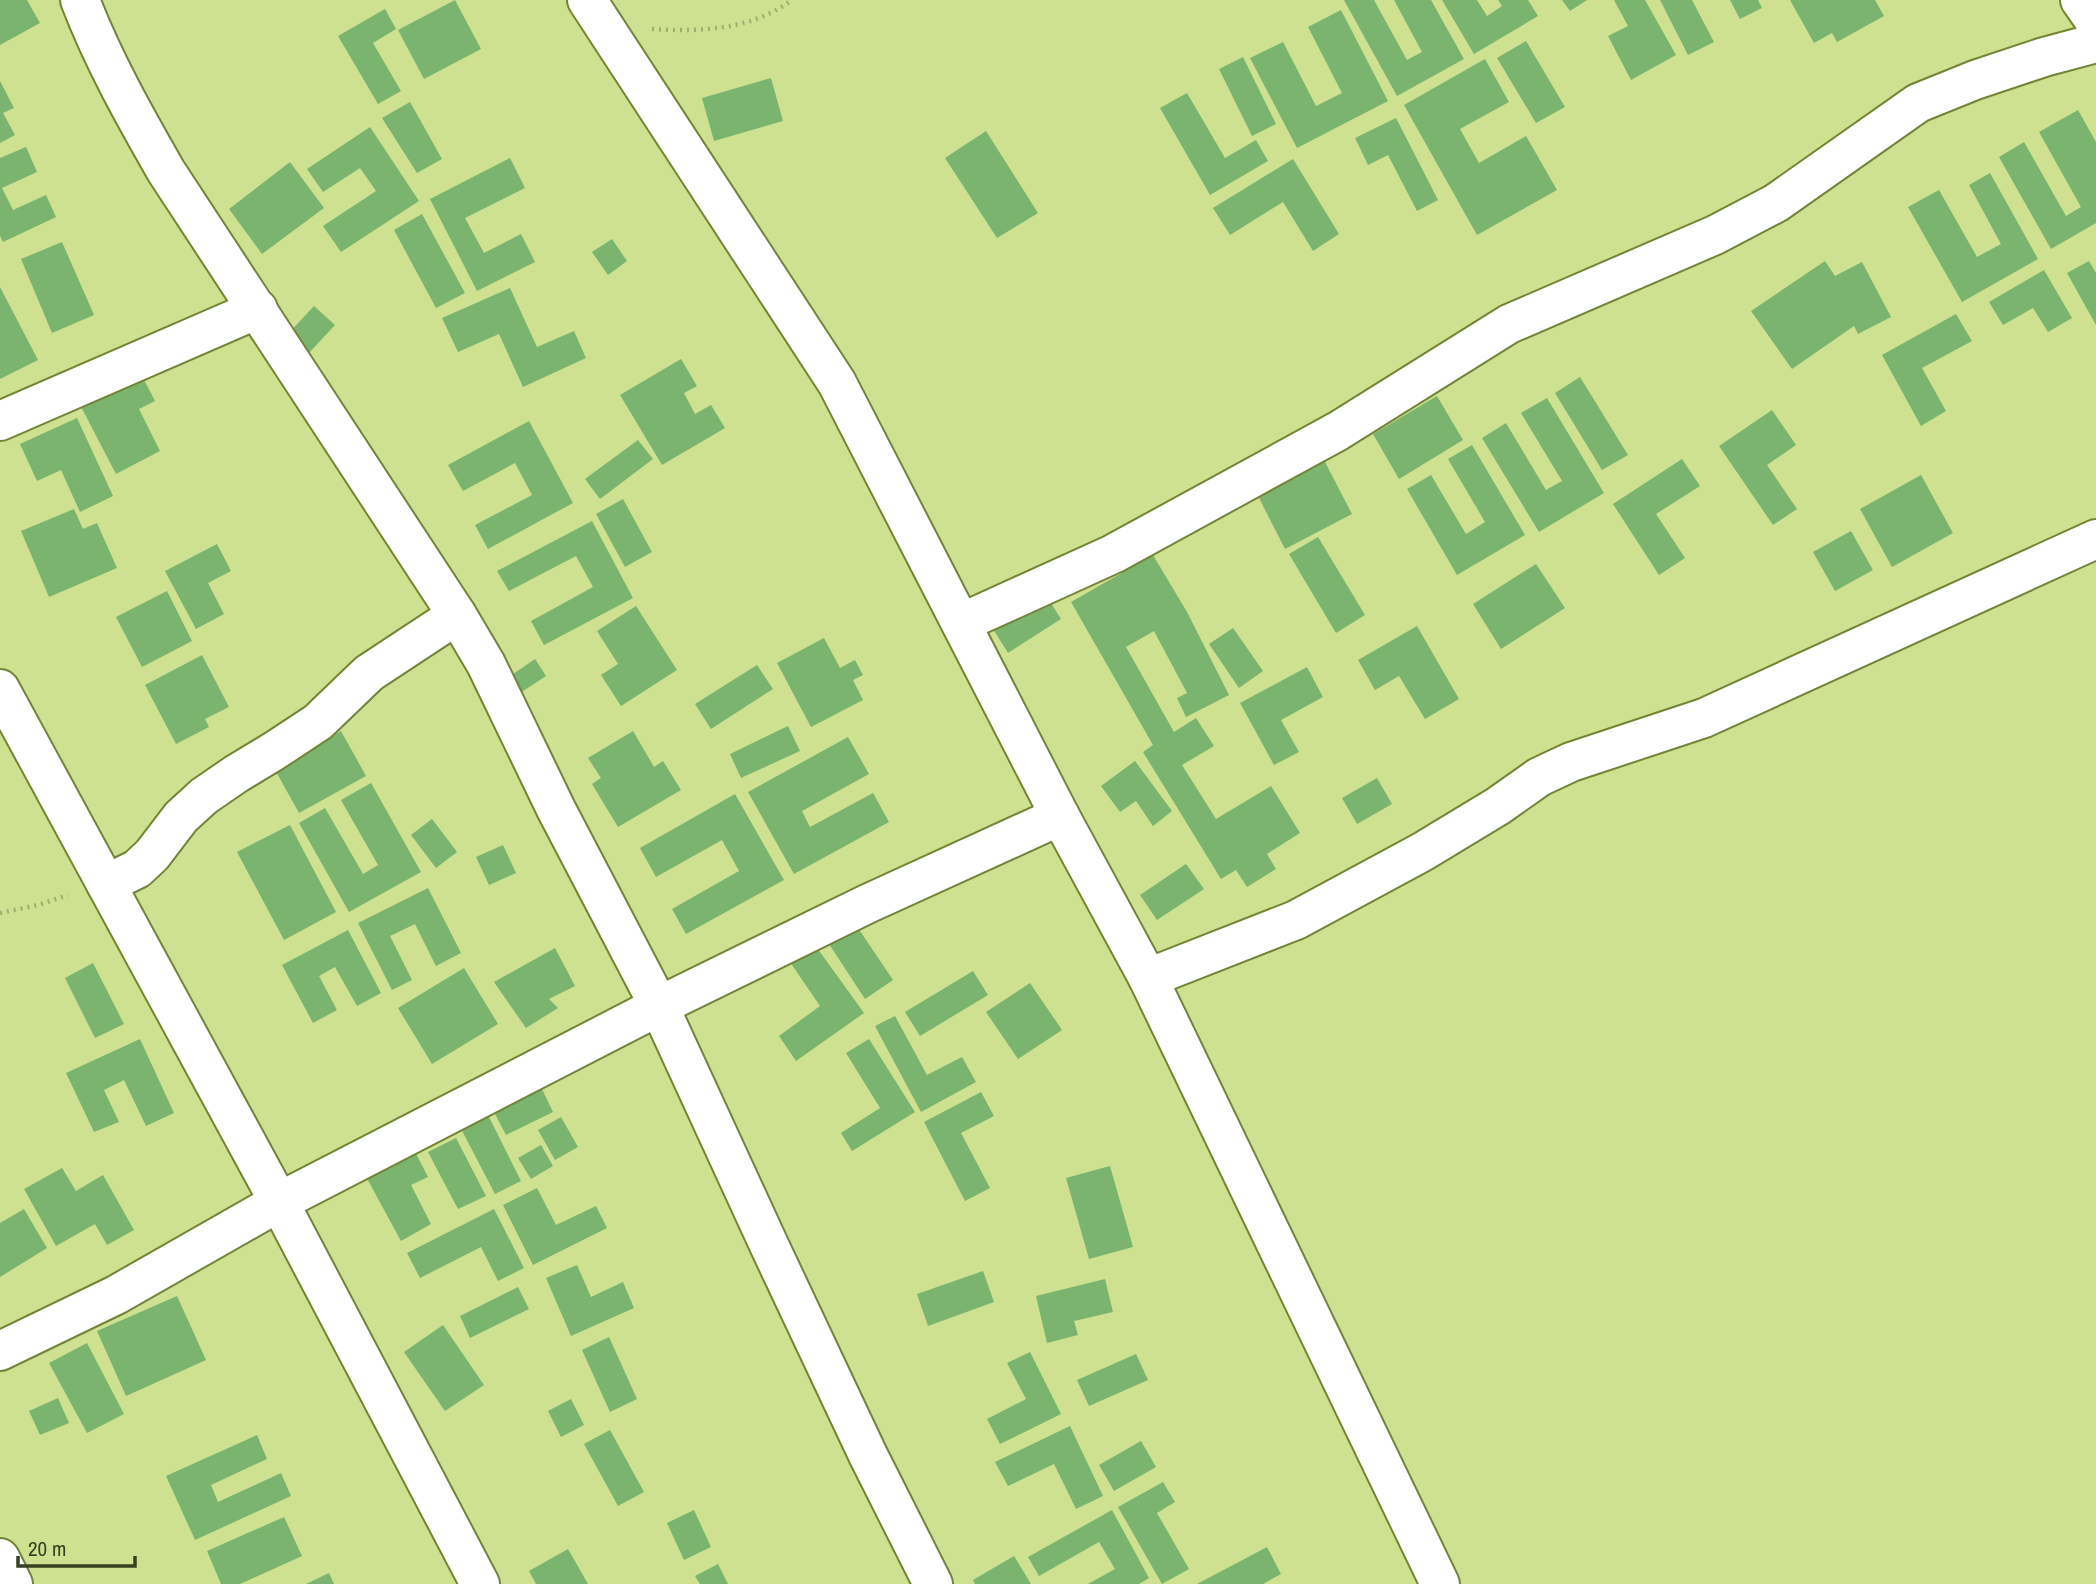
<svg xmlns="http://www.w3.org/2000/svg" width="2096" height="1584" viewBox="0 0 2096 1584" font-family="'Archivo Narrow',sans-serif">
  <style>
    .building { fill: #7ab46e }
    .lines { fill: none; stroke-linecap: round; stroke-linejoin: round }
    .minor-casing { stroke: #738436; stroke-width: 42 }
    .path { stroke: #9faf6e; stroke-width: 4.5; stroke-dasharray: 2 5; stroke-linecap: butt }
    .minor { stroke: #fff; stroke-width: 38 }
  </style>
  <rect width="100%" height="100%" fill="#cde191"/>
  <g class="building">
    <polygon points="0,0 27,0 40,23 0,45"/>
    <polygon points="455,0 481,49 424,79 398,30"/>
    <polygon points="1344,0 1374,0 1407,60 1422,52 1394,0 1431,0 1464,59 1397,96"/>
    <polygon points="1442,0 1477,0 1487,16 1502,6 1498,0 1528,0 1538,16 1474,54"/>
    <polygon points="1562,0 1587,0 1570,11"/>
    <polygon points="1614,0 1645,0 1676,55 1631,80 1608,36 1628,26"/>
    <polygon points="1660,0 1692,0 1714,42 1688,55"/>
    <polygon points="1730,0 1758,0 1762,8 1740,19"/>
    <polygon points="1790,0 1875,0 1884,16 1837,42 1832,33 1814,43"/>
    <polygon points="385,9 396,29 373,43 401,91 378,104 338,36"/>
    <polygon points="1341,10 1388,101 1297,148 1250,58 1283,42 1316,106 1342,93 1308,27"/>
    <polygon points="1526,41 1565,107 1536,123 1497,58"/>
    <polygon points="1243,57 1276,124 1252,136 1219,69"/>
    <polygon points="1485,59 1509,102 1460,129 1479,163 1526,136 1557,190 1477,235 1404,105"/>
    <polygon points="771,78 783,121 714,141 702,98"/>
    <polygon points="0,81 14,108 3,113 15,135 0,143"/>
    <polygon points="1187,93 1225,158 1256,140 1268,161 1210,195 1160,108"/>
    <polygon points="410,102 442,159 417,173 382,118"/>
    <polygon points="2078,110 2096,142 2096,223 2051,249 1999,157 2024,142 2066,216 2081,207 2039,132"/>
    <polygon points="1396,118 1438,200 1417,211 1388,155 1368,165 1355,138"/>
    <polygon points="370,127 419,201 341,252 323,226 376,191 360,168 323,192 307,169"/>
    <polygon points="986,131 1038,213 997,238 945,158"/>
    <polygon points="26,147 37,172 2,188 13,210 46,195 56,217 3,242 0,236 0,158"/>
    <polygon points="510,158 525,188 465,218 484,253 521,234 535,262 477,291 430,199"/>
    <polygon points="1293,159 1339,234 1313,251 1283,202 1230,235 1213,208"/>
    <polygon points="290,162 324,208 262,254 229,209"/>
    <polygon points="1990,173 2038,259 1962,302 1908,207 1939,190 1977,257 2001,244 1969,185"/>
    <polygon points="422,214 465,293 436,308 394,230"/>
    <polygon points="612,239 627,261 608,275 592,252"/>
    <polygon points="62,242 94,315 52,333 21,259"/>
    <polygon points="1825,261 1835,276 1862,262 1891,317 1858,334 1854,326 1792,369 1751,311"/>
    <polygon points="2089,261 2096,273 2096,325 2067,273"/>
    <polygon points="2044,270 2072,318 2048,332 2033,308 2003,325 1989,302"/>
    <polygon points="0,287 38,360 0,379"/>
    <polygon points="510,288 537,347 574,331 586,358 523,387 499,334 458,352 442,318"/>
    <polygon points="314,306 335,325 308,354 287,335"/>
    <polygon points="1956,314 1972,341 1922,368 1946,411 1921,426 1882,355"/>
    <polygon points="681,359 697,386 684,393 695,414 711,405 725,428 662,465 620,395"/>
    <polygon points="139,370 155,401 139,409 160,451 116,474 78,401"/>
    <polygon points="1580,377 1628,455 1602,470 1555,393"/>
    <polygon points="1437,396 1463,440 1399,479 1373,434"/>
    <polygon points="1547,398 1604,493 1539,532 1482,438 1506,423 1546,490 1562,481 1521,413"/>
    <polygon points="1772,410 1796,445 1767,465 1797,509 1773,525 1719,446"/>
    <polygon points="77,418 113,496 80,512 61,470 37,481 20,444"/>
    <polygon points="529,421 573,503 488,549 475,525 532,495 515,463 463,491 448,465"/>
    <polygon points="638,440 653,459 600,499 585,479"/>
    <polygon points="1472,445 1525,535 1457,575 1407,489 1431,475 1466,534 1485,522 1448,459"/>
    <polygon points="1682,459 1700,486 1656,514 1685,558 1659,575 1613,504"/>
    <polygon points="1324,460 1352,514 1285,549 1257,494"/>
    <polygon points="1921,475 1953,533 1892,567 1860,509"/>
    <polygon points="623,499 652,552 625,567 596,514"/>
    <polygon points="74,509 83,529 97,523 117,568 49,597 21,531"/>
    <polygon points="592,521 633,598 544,645 531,621 593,587 576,556 509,591 497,571"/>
    <polygon points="1851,531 1873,570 1835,591 1813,552"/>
    <polygon points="1318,537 1365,615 1336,633 1289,554"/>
    <polygon points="217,544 231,571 208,583 224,614 196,629 165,571"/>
    <polygon points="1153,555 1187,612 1229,695 1186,717 1177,698 1187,693 1154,631 1126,647 1174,732 1196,718 1214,746 1182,765 1216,819 1271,786 1300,833 1267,854 1276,869 1247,887 1236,870 1221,879 1143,752 1153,745 1071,602"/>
    <polygon points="1536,564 1565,608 1501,649 1473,604"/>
    <polygon points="167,591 192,641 142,667 116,617"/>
    <polygon points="1046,595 1061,619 1008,653 993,629"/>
    <polygon points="636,606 677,670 621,706 601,675 618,664 597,631"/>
    <polygon points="1417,626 1459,699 1425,719 1399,676 1375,690 1358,660"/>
    <polygon points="1233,628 1263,671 1239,688 1209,644"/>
    <polygon points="824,638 840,668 855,660 863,675 853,680 863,700 811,727 777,663"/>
    <polygon points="202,655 229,707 205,719 209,727 176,744 145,685"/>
    <polygon points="535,659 546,676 514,697 503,681"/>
    <polygon points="757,665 773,689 711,729 695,704"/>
    <polygon points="1307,667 1323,697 1281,720 1299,752 1274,765 1240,703"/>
    <polygon points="788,726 800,751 741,778 730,754"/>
    <polygon points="341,731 366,776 299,813 274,768"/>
    <polygon points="633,731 654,767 663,761 681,790 618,827 592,784 601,778 588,758"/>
    <polygon points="848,737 869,774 802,811 810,827 873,793 889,822 794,874 748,792"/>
    <polygon points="1135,761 1172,811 1153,826 1136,801 1120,812 1101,786"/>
    <polygon points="1377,778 1392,804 1357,824 1342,798"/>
    <polygon points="371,783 421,872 349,912 299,823 325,808 363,874 378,865 341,800"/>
    <polygon points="735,794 784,880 686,934 672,909 739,871 722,840 656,877 640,848"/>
    <polygon points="432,819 457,852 436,868 411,835"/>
    <polygon points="290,825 336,912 284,940 237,852"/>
    <polygon points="503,845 516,873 489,885 476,857"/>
    <polygon points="1186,864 1204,889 1157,920 1140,895"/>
    <polygon points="428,888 461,953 436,966 415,924 390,936 412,980 392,990 358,923"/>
    <polygon points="854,922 893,980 865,999 827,941"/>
    <polygon points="348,930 381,993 357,1006 335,967 319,976 337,1010 313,1023 282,965"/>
    <polygon points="815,945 864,1013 796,1061 779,1036 820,1006 790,962"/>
    <polygon points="555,948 575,986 549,999 558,1008 526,1028 494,982"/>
    <polygon points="93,963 124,1024 95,1038 65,978"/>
    <polygon points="464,968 498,1024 432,1064 398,1008"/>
    <polygon points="973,971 988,995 920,1036 905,1012"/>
    <polygon points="1030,983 1062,1030 1018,1059 986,1012"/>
    <polygon points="895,1016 927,1075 962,1057 976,1082 921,1112 875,1026"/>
    <polygon points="140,1039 174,1113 146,1126 124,1080 104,1090 119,1122 94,1132 66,1073"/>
    <polygon points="869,1039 915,1112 852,1151 841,1133 880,1108 846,1053"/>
    <polygon points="542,1089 553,1112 506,1135 494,1112"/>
    <polygon points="981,1092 994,1116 961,1133 990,1188 965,1201 924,1122"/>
    <polygon points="485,1109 521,1181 495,1194 458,1123"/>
    <polygon points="561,1117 578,1147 555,1160 538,1130"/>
    <polygon points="456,1138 486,1196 458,1209 428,1152"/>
    <polygon points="541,1145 553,1166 531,1179 518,1158"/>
    <polygon points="413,1148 428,1177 411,1185 431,1224 401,1241 364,1173"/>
    <polygon points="1110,1166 1133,1247 1089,1259 1066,1178"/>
    <polygon points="62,1168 76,1191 103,1175 134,1230 107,1245 95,1224 56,1246 24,1189"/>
    <polygon points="537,1188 556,1225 596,1206 607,1228 533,1265 503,1205"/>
    <polygon points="24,1209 47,1248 0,1277 0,1223"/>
    <polygon points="494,1209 524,1268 498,1281 481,1247 420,1278 407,1253"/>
    <polygon points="577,1265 591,1297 623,1282 634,1308 571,1336 546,1278"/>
    <polygon points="983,1271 994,1302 928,1326 917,1294"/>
    <polygon points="1105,1279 1113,1312 1074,1321 1078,1335 1047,1343 1036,1296"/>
    <polygon points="518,1287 529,1309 470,1338 460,1316"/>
    <polygon points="177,1296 206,1360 126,1396 97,1331"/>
    <polygon points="443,1325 484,1385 445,1411 404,1352"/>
    <polygon points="609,1337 637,1399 610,1412 582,1350"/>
    <polygon points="87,1343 124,1414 87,1433 49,1363"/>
    <polygon points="1030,1352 1061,1414 1000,1444 987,1419 1026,1399 1007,1363"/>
    <polygon points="1136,1354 1148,1380 1089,1406 1077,1380"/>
    <polygon points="58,1398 69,1423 40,1435 29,1411"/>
    <polygon points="571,1399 584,1425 561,1437 548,1411"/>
    <polygon points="1070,1426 1103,1496 1076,1509 1054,1464 1008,1486 995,1462"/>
    <polygon points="610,1430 644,1492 618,1506 584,1444"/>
    <polygon points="257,1435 267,1459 211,1485 218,1502 281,1473 291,1496 195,1540 166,1476"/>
    <polygon points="1141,1441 1156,1467 1114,1491 1099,1465"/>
    <polygon points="1163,1482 1175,1502 1157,1513 1189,1569 1162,1584 1118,1507"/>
    <polygon points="694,1510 711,1547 684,1560 667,1523"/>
    <polygon points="1112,1510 1149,1578 1139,1584 1088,1584 1115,1569 1099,1542 1039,1576 1028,1557"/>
    <polygon points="284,1517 302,1556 240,1584 221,1584 207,1551"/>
    <polygon points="1267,1547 1281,1574 1263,1584 1197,1584"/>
    <polygon points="568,1549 588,1584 536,1584 529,1571"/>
    <polygon points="1014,1556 1031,1584 975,1584 973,1580"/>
    <polygon points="718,1564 728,1584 700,1584 695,1576"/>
    <polygon points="329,1573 334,1584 306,1584"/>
  </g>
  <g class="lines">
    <defs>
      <g id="minor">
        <path d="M 80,0 C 103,60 134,115 166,171 L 457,615 L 486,664 L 556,809 L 659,1006 L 769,1245 L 868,1455 L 933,1584"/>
        <polyline points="587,0 837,383 1060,816 1148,978 1440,1584"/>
        <polyline points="2080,0 2096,23"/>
        <polyline points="0,421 258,309"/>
        <polyline points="961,623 1113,554 1338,431 1509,324 1715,235 1776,203 1918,103 1975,80 2044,57 2096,43"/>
        <polyline points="0,689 279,1202 480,1584"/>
        <polyline points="106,884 137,869 152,855 181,817 204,796 236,774 274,751 318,722 369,673 457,615"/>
        <polyline points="1148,978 1296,920 1422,852 1498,806 1539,777 1571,762 1704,718 2096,539"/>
        <polyline points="0,1351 116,1295 279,1202 659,1006 867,904 1060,816"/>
        <polyline points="0,1558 13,1584"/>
      </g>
    </defs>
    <use href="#minor" class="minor-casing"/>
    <g class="path">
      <path d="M 652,29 C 701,32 751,30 792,0"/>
      <polyline points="0,913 38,905 68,895"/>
    </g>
    <use href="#minor" class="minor"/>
  </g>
  <path d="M18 1556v10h117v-10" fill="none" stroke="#394020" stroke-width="3.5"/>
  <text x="28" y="1556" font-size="21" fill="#394020" stroke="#cde191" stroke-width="5" paint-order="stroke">20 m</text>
</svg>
